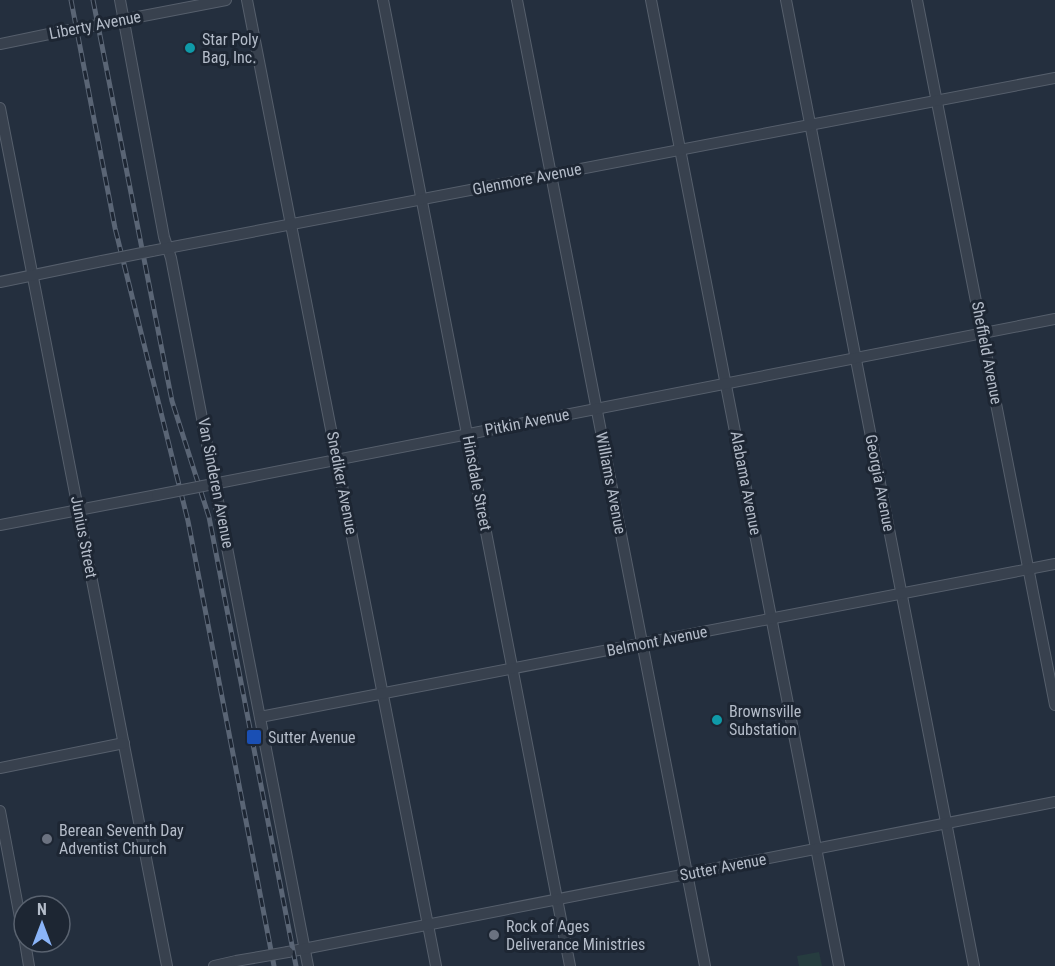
<svg xmlns="http://www.w3.org/2000/svg" width="1055" height="966" viewBox="0 0 1055 966" font-family="'Roboto Condensed',sans-serif">
  <style>
    .green { fill: #263c3f }
    .lines { fill: none; stroke-linecap: round; stroke-linejoin: round }
    .minor-casing { stroke: #565f6c; stroke-width: 12 }
    .minor { stroke: #38414e; stroke-width: 10 }
    .rail-casing { stroke: #5a6575; stroke-width: 5 }
    .rail { stroke: #1d2633; stroke-width: 3; stroke-dasharray: 9; stroke-linecap: butt }
    .minor-bridge-casing { stroke: #565f6c; stroke-width: 12; stroke-linecap: butt }
    .minor-bridge { stroke: #38414e; stroke-width: 10 }
    .culture-dot { fill: #0f9aa8; stroke: #1d2633; stroke-width: 2 }
    .transit-dot { fill: #1a4fb4; stroke: #1d2633; stroke-width: 2 }
    .worship-dot { fill: #6b7280; stroke: #1d2633; stroke-width: 2 }
    .labels { text-anchor: middle; dominant-baseline: central; stroke-width: 6; stroke-linejoin: round; paint-order: stroke }
    .street-label { font-size: 16px; fill: #b4bcc9; stroke: #1d2633 }
    .poi-label { font-size: 16px; fill: #b4bcc9; stroke: #1d2633; text-anchor: start }
  </style>
  <rect width="100%" height="100%" fill="#242f3e"/>
  <polygon class="green" points="819,952 822,966 799,966 797,956"/>
  <g class="lines">
    <defs>
      <g id="minor">
        <polyline points="120,0 164,237 171,258 308,966"/>
        <polyline points="247,0 436,966"/>
        <polyline points="383,0 570,966"/>
        <polyline points="517,0 705,966"/>
        <polyline points="651,0 839,966"/>
        <polyline points="786,0 974,966"/>
        <polyline points="917,0 1055,705"/>
        <polyline points="117,21 226,0"/>
        <polyline points="0,44 54,33"/>
        <polyline points="0,108 167,966"/>
        <polyline points="152,251 1055,78"/>
        <polyline points="0,282 102,261"/>
        <polyline points="203,486 1055,319"/>
        <polyline points="0,525 157,495"/>
        <polyline points="260,717 1055,564"/>
        <polyline points="0,768 124,743"/>
        <polyline points="0,811 24,939"/>
        <polyline points="25,942 29,966"/>
        <polyline points="288,952 1055,802"/>
        <polyline points="214,966 236,961"/>
      </g>
    </defs>
    <use href="#minor" class="minor-casing"/>
    <use href="#minor" class="minor"/>
    <defs>
      <g id="rail">
        <polyline points="71,0 115,228 188,521 274,966"/>
        <polyline points="93,0 172,401 209,517 296,966"/>
      </g>
    </defs>
    <use href="#rail" class="rail-casing"/>
    <use href="#rail" class="rail"/>
    <defs>
      <g id="minor-bridge">
        <polyline points="54,33 109,23"/>
        <polyline points="102,261 152,251"/>
        <polyline points="157,495 203,486"/>
        <polyline points="236,961 288,952"/>
      </g>
    </defs>
    <use href="#minor-bridge" class="minor-bridge-casing"/>
    <use href="#minor-bridge" class="minor-bridge"/>
  </g>
  <g class="culture-dot">
    <circle cx="190" cy="48" r="6"/>
    <circle cx="717" cy="720" r="6"/>
  </g>
  <rect class="transit-dot" x="246" y="729" width="16" height="16" rx="3"/>
  <g class="worship-dot">
    <circle cx="47" cy="839" r="6"/>
    <circle cx="494" cy="935" r="6"/>
  </g>
  <g class="labels">
    <g class="street-label">
      <text transform="translate(95 25) rotate(-11)">Liberty Avenue</text>
      <text transform="translate(527 179) rotate(-11)">Glenmore Avenue</text>
      <text transform="translate(987 353) rotate(79)">Sheffield Avenue</text>
      <text transform="translate(527 422) rotate(-11)">Pitkin Avenue</text>
      <text transform="translate(216 483) rotate(79)">Van Sinderen Avenue</text>
      <text transform="translate(342 483) rotate(79)">Snediker Avenue</text>
      <text transform="translate(477 483) rotate(79)">Hinsdale Street</text>
      <text transform="translate(611 483) rotate(79)">Williams Avenue</text>
      <text transform="translate(746 483) rotate(79)">Alabama Avenue</text>
      <text transform="translate(880 483) rotate(79)">Georgia Avenue</text>
      <text transform="translate(84 537) rotate(79)">Junius Street</text>
      <text transform="translate(657 641) rotate(-11)">Belmont Avenue</text>
      <text transform="translate(723 867) rotate(-11)">Sutter Avenue</text>
    </g>
    <g class="poi-label">
      <text x="202" y="39">Star Poly<tspan x="202" dy="18">Bag, Inc.</tspan></text>
      <text x="729" y="711">Brownsville<tspan x="729" dy="18">Substation</tspan></text>
      <text x="268" y="737">Sutter Avenue</text>
      <text x="59" y="830">Berean Seventh Day<tspan x="59" dy="18">Adventist Church</tspan></text>
      <text x="506" y="926">Rock of Ages<tspan x="506" dy="18">Deliverance Ministries</tspan></text>
    </g>
  </g>
  <g transform="translate(42 924)"><circle r="28" fill="#1d2633" stroke="#59626f" stroke-width="1.5"/>
  <path d="M0-4.5L10 22L0 15L-10 22Z" fill="#8ab4f8"/>
  <text y="-9" font-size="16" font-weight="bold" text-anchor="middle" fill="#b4bcc9">N</text>
  </g>
</svg>
